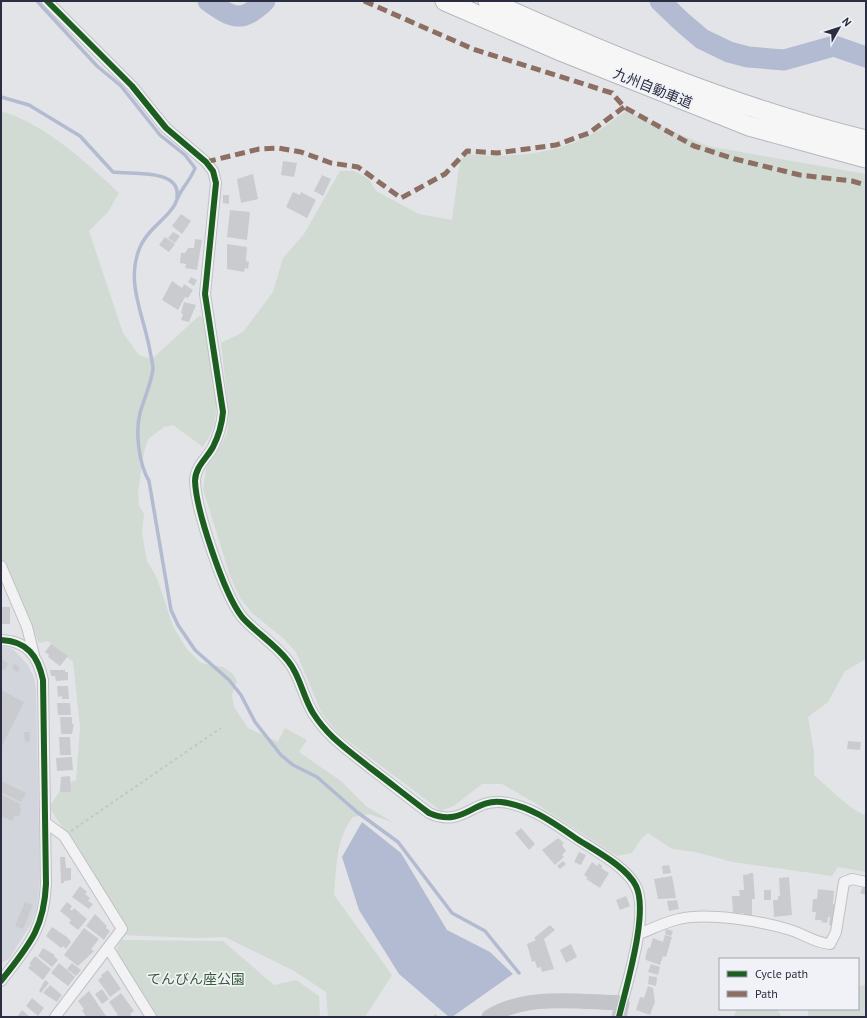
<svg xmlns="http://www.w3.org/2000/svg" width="867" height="1018" viewBox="0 0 867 1018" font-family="'PT Sans','Noto Sans JP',sans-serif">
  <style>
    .built { fill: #d3d5dc }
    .green { fill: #d1dbd3 }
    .water { fill: #b2bbd1 }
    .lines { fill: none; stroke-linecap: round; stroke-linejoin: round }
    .stream { stroke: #b2bbd1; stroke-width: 3.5 }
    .river { stroke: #b2bbd1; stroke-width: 21 }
    .building { fill: #cacbcf }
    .street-casing { stroke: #c0c1c4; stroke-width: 12 }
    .highway-casing { stroke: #b5b7bc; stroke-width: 21 }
    .path { stroke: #c5c5cb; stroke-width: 2; stroke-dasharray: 3 3; stroke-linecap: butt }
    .street { stroke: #f2f2f5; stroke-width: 10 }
    .secondary { stroke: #c3c4c9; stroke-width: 15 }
    .highway { stroke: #f6f6f7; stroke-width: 19 }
    .quiet { stroke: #8d6e63; stroke-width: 5; stroke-dasharray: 10 5; stroke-linecap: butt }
    .cycleway-casing { stroke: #f0f2f7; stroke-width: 8 }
    .cycleway { stroke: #1b5e20; stroke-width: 6 }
    .labels { text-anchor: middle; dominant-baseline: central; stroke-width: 3.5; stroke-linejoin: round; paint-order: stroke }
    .street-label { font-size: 14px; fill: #2a2e40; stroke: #f0f2f7 }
    .park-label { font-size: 14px; fill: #375c37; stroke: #f0f2f7 }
  </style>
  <rect width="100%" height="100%" fill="#e3e4e7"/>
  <polygon class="built" points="1,646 13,649 28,665 34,677 36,689 40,879 37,908 31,924 9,959 3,962 1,961"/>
  <g class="green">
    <path d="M 1,111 C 45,124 86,162 119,193 L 108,212 L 89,231 L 123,333 L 139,355 L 152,359 L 200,315 L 204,321 C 209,349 222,402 213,428 C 211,435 206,441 203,447 L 173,425 L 164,427 L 148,439 L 144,452 L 138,493 L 139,506 L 144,514 L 142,533 L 147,561 L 157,578 L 173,626 L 186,648 L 201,663 L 223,667 L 233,674 L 237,681 L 232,695 L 234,707 L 248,728 L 278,742 L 285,728 L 307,740 L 299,752 L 341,781 L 366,806 L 394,823 L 369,814 L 353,817 C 335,840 337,867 334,895 L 392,975 L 365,1017 L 328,1017 L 326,992 L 294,971 L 225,937 L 196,938 L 120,935 L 110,900 L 49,807 L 64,785 L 76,780 L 80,727 L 73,662 L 48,641 L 39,643 L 18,592 L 1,566 Z"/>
    <path d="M 626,111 L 707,146 L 866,174 L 866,659 L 845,671 L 828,702 L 808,717 L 814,752 L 814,775 C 826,785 852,812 866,815 L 866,872 L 838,867 L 832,876 L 733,862 L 695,852 L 672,849 L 648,833 L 641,839 L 632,853 L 617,856 L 535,803 L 502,784 L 482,784 L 454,806 L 441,811 L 340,735 L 322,714 L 296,652 L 283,638 L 253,614 L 240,598 L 230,576 L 203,489 L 206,469 L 222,444 L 227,432 L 229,414 L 221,343 L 243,332 L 273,292 L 283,258 L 304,234 L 340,171 L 354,171 L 369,179 L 376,191 L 419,214 L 452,220 L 460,160 L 468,154 C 508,158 554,155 590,135 C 603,129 614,119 626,111 Z"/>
    <polygon points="121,940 223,941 274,985 296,980 319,996 320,1017 158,1017 116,951"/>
    <polygon points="866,985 866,1017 808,1017 808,1009 858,1009 858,986"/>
    <polygon points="738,1009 777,1009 782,1017 733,1017"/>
  </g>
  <polygon class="water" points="362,822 401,853 447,930 490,952 513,974 452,1017 449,1017 399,974 359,910 342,857"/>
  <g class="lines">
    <g class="stream">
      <path d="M 37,1 L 97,66 L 121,86 L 160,135 L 185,155 L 195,168 C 191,179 183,187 178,197 C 176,202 175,206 171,210 C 162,222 148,230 141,245 C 124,281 144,315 150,351 C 151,357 153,364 153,369 C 151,384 144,399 140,413 C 135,433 139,464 149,481 L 171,610 L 178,625 L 195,650 L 229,680 L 241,695 L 255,722 L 281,755 L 293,765 L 317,777 L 357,812 L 398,842 L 452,913 L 485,931 L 519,973"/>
      <path d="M 1,97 L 29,105 L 80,136 L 113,172 C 131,175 181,168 177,197"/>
    </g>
    <g class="river">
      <path d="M 208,1 C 232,18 241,24 265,1"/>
      <polyline points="660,1 682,22 702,39 729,52 748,57 784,60 834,46 866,57"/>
    </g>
  </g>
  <g class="building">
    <polygon points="283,161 297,163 294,177 281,175"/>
    <polygon points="253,174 258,199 241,203 237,179"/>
    <polygon points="322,175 331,179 323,196 314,191"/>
    <polygon points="293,192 300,195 301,192 316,200 307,218 286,207"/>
    <polygon points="223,195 229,195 229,204 223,203"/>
    <polygon points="230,210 250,212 247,240 227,237"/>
    <polygon points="181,214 191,221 182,234 172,226"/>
    <polygon points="173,232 180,236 175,243 168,238"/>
    <polygon points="165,237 175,244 169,252 159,245"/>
    <polygon points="195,239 202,240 197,270 185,268 186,264 180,263 181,253 185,253 188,248 194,248"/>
    <polygon points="227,244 247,247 246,261 249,262 248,269 245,268 244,272 227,269"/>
    <polygon points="191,277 197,280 194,286 188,282"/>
    <polygon points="172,281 182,288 184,284 193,290 188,298 185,297 178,310 162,300"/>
    <polygon points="184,302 196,305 189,322 181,320 183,314 181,313"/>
    <rect x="1" y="607" width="9" height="17"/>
    <polygon points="51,644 68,656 60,666 48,657 49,655 45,652"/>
    <polygon points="1,660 8,663 5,670 1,669"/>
    <polygon points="16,664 20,669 16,672 12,667"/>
    <polygon points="50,670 65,670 65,672 68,672 68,680 56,681 55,676 51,676"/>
    <polygon points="57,686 68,686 69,699 62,699 62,696 58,697"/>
    <polygon points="1,690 24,702 1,748"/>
    <polygon points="57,703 70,703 71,715 58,715"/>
    <polygon points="60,717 72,717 72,724 74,724 72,734 61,734"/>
    <polygon points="24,732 30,732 30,741 25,742"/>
    <polygon points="59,737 70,737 71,755 60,755"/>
    <polygon points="848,741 861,742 860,750 847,749"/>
    <polygon points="72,757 73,770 57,771 56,758"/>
    <polygon points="70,776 71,792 60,792 61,777"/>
    <polygon points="1,781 26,793 21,802 1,792"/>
    <polygon points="1,794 20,804 19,808 22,809 18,817 15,815 12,821 1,816"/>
    <polygon points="521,828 535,844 529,850 515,833"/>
    <polygon points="558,838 564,843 562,845 566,851 562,855 564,857 555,865 542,850"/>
    <polygon points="579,852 586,855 581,865 574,862"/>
    <polygon points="60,857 65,857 66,868 71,868 71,880 64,881 64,883 61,883"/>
    <polygon points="563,861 566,864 560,869 557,866"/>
    <polygon points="592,862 597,866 599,863 602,866 601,868 609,873 600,888 586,879 588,878 584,875"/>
    <polygon points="669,865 671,873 663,874 662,866"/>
    <polygon points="749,873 753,873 755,899 752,899 752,916 744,917 744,913 733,913 732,896 740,896 739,890 744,890 743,875 750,874"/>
    <polygon points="672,876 676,898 658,899 654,879"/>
    <polygon points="789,877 792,915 774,917 773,900 778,900 778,896 780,896 779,878"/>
    <polygon points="80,886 87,892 85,894 90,898 88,901 93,904 89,909 72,897"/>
    <polygon points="863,886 866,888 866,895 860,893"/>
    <polygon points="818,889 834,891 833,904 835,905 833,926 829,925 830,917 828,917 827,923 821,922 822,920 815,920 816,912 812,912 813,899 817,899"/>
    <rect x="764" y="890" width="7" height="10"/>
    <polygon points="626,896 630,906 620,910 616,900"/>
    <polygon points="677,900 679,909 669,911 667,901"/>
    <polygon points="25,902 33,905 23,929 15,926"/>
    <polygon points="67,902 72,906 70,909 72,911 74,908 87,919 78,930 69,923 71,920 60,911"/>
    <polygon points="95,914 107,926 106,928 110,931 104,940 86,926"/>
    <polygon points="550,925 555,930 544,939 554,969 542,972 541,967 537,968 535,961 532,962 527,944 536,940 534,938"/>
    <polygon points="52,927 67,937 71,942 66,949 63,946 61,948 46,936"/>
    <polygon points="84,928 99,939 91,949 94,951 78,966 64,955"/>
    <polygon points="666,929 673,931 671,936 665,934"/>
    <polygon points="665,935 672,937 666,957 663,956 660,965 646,960 645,958 648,948 650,948 653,938 663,942"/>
    <polygon points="571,944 577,957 566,963 560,950"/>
    <polygon points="43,948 55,955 54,956 58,960 52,967 38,956"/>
    <polygon points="35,956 51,969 43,980 28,968 31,965 29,964"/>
    <polygon points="59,963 75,977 68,986 51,973"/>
    <polygon points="72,963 81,970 76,976 67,969"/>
    <polygon points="651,964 660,967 658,975 648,972"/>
    <polygon points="108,970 121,989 110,997 98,980 102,977 101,975"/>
    <polygon points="649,976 657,977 656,986 648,984"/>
    <polygon points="45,980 49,983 41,993 39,991"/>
    <polygon points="50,985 62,995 57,1002 43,993"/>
    <polygon points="648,986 653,988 655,1002 650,1015 636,1010 640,997 644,998"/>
    <polygon points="102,989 109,999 102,1004 95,994"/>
    <polygon points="89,991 106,1016 105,1017 86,1017 82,1010 84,1009 78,1001"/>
    <polygon points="121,993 134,1011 130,1014 132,1017 114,1017 118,1015 109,1002"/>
    <polygon points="32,998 44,1008 38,1016 26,1006"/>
    <polygon points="22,1010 30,1017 17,1017"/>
  </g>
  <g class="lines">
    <defs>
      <g id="street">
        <path d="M 47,1 L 132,86 L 166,128 L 206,162 L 213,171 L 216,183 L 205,294 L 223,412 C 222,424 219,435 213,447 C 207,458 195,467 195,481 C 196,510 224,594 242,617 C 255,632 275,644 288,661 C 300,675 303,697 313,713 C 328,737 347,749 369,767 C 389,782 409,798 429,813 C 462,828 472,800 500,802 C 527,804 552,822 573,836 C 592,849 624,865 635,885 C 650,909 629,977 622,1003"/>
        <polyline points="1,566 27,627 34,655"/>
        <path d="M 1,640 C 27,641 38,656 43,680 L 46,884 C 44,930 28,946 1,981"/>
        <polyline points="46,823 64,836 122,929 55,1017"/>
        <path d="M 639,934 C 652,929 665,922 679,919 C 707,912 759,921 787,929 C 803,933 814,943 830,944 L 836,932 L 844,882 L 852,879 L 866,882"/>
        <polyline points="108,948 151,1017"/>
      </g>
      <g id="highway">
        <polyline points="445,1 563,52 749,126 866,158"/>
        <path d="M 488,1 C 611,56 735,108 866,140"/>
      </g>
    </defs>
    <use href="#street" class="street-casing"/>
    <use href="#highway" class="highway-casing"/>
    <g class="path">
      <polyline points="71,831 221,728"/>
      <polyline points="434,1017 436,1015"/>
    </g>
    <use href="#street" class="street"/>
    <path class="secondary" d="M 489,1017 C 528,993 579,1002 622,1003 L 619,1017"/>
    <use href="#highway" class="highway"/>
    <g class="quiet">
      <polyline points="364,1 473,49 612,93 624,107 694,146 735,159 800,175 852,181 866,185"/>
      <polyline points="206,162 259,149 278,148 301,152 331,163 358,167 401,198 445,174 467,151 497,153 556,145 589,133 624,107"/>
    </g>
    <defs>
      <g id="cycleway">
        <path d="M 47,1 L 132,86 L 166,128 L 206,162 L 213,171 L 216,183 L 205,294 L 223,412 C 222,424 219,435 213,447 C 207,458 195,467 195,481 C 196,510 224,594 242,617 C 255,632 275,644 288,661 C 300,675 303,697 313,713 C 328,737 347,749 369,767 C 389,782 409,798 429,813 C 463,828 473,799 501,802 C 529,805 554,823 577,839 C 594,850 627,867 636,886 C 649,912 626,987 619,1017"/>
        <path d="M 1,640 C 27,641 38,656 43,680 L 46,884 C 44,930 28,946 1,981"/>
      </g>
    </defs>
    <use href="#cycleway" class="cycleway-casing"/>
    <use href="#cycleway" class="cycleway"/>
  </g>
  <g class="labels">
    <g class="street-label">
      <text transform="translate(653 88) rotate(22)">九州自動車道</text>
    </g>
    <g class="park-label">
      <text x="196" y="979">てんびん座公園</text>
    </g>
  </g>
  <rect width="867" height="1018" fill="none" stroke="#2a2e40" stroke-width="4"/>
  <rect x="719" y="958" width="140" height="52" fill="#f0f2f7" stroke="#a1a4ae"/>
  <rect x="727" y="971" width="20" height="6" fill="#1b5e20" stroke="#a1a4ae"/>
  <text x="755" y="978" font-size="12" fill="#2a2e40">Cycle path</text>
  <rect x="727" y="991" width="20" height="6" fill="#8d6e63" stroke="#a1a4ae"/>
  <text x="755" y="998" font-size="12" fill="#2a2e40">Path</text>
  <g transform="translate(839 28) rotate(51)" stroke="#f0f2f7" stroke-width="3" paint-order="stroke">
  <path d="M0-3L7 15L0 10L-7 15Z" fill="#2a2e40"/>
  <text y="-6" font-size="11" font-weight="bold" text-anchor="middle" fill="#2a2e40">N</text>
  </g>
</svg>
